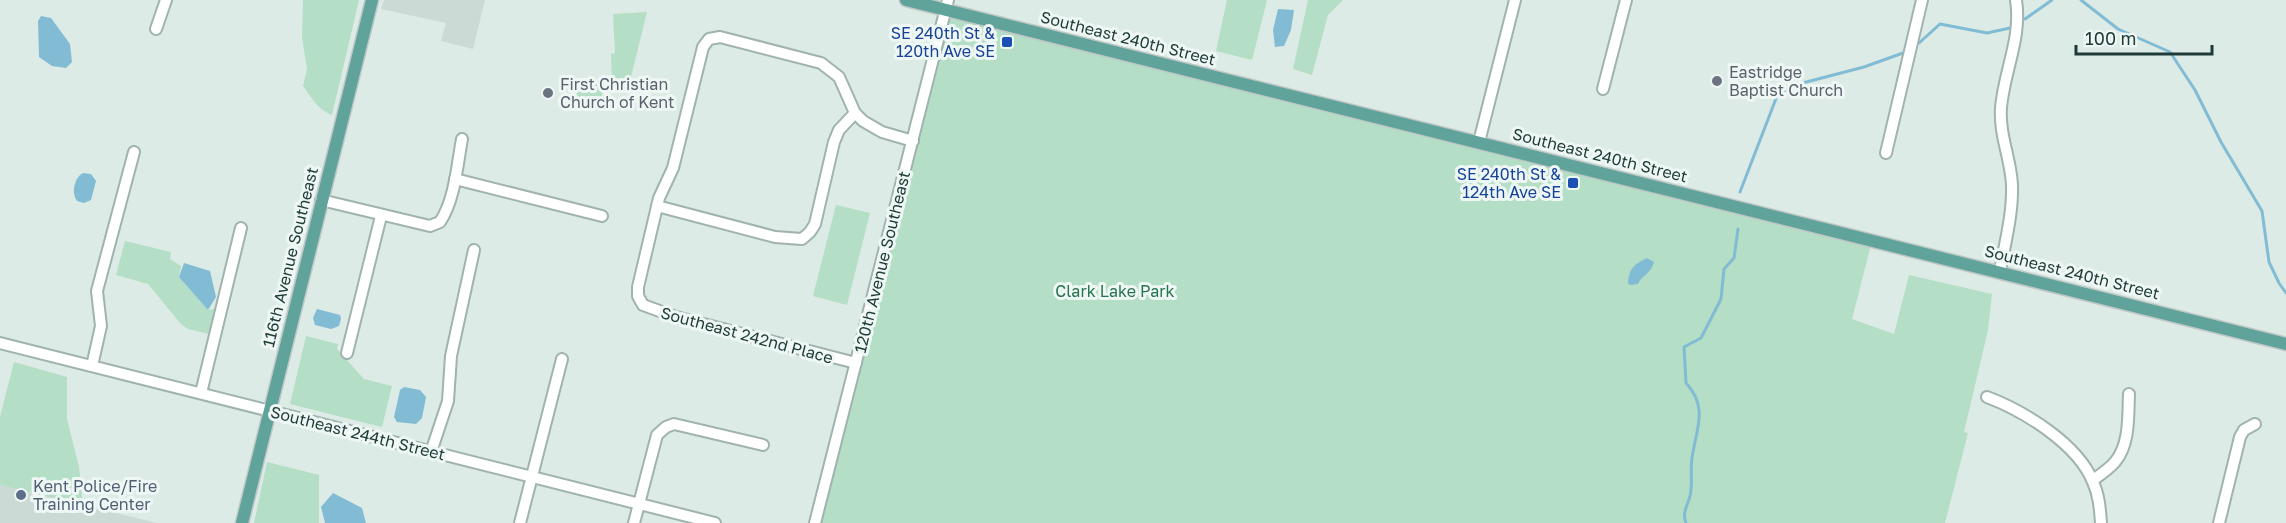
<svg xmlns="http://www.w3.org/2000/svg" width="2286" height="523" viewBox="0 0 2286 523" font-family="'Golos Text',sans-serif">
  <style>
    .built { fill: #ccdad6 }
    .green { fill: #b4dec5 }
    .water { fill: #81bcd4 }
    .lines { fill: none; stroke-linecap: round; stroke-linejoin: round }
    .stream { stroke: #81bcd4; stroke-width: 3 }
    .minor-casing { stroke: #a0b3ae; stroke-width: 14 }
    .major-casing { stroke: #c0c8c7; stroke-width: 15 }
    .minor { stroke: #fff; stroke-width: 10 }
    .major { stroke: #5fa39b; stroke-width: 12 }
    .transit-dot { fill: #1a4fb4; stroke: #eef7f4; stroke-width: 2 }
    .worship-dot { fill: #6b7280; stroke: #eef7f4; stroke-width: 2 }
    .service-dot { fill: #5c6f8a; stroke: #eef7f4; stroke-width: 2 }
    .labels { text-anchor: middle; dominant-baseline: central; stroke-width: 6; stroke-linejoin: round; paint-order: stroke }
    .transit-label { font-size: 16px; fill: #164399; stroke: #eef7f4; text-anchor: end }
    .street-label { font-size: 16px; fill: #1e3b37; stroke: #eef7f4 }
    .worship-label { font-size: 16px; fill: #5b616d; stroke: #eef7f4; text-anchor: start }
    .park-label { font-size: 16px; fill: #26744f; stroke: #eef7f4 }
    .service-label { font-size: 16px; fill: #4e5e75; stroke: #eef7f4; text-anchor: start }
  </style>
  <rect width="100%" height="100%" fill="#ddebe6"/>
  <g class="built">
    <polygon points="384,0 485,0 473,49 441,41 446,23 381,9"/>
    <polygon points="0,485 83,505 157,523 0,523"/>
  </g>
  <g class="green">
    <path d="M 303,0 L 359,0 L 332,115 C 318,110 312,98 303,86 L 307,69 L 302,37 Z"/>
    <polygon points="1227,0 1267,0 1252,60 1216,51"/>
    <polygon points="1308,0 1343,0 1328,15 1312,75 1293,69"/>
    <polygon points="945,10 1872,241 1852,319 1894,334 1909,275 1992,294 1988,330 1964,432 1968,433 1945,523 815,523"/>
    <polygon points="647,12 629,85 612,82 611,54 615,53 613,14"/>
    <polygon points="576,81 602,81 602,97 577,97"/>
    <polygon points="836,205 870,213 847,305 813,296"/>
    <polygon points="125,241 171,252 170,259 181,266 179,277 208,310 215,309 209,334 188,329 181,324 148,284 116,275"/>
    <polygon points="306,336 338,344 337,349 364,379 392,386 382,427 290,404"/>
    <polygon points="14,362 67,377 67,419 79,467 83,505 0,485 0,417"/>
    <polygon points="267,462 319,475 319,523 254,523"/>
  </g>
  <g class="water">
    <polygon points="1278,9 1294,10 1291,30 1284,46 1275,47 1273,30"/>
    <polygon points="41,16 51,18 70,44 72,62 66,68 52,66 39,57 38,21"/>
    <path d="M 83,173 L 91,174 L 96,181 L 91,200 L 84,203 L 77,201 C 71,193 74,178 83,173 Z"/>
    <path d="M 1647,258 L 1654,262 C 1651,274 1642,275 1638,284 L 1630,285 L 1628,283 C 1629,268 1635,264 1647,258 Z"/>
    <polygon points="184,263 210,271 216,297 208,310 179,277"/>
    <polygon points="317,309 340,315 341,319 339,326 331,329 315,325 313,318"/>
    <polygon points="404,387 420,390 426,397 422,418 416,424 397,422 394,417 400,390"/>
    <polygon points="333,493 362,508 366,523 325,523 321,507"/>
  </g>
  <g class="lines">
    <g class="stream">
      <polyline points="2081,0 2118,29 2170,52 2195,90 2221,142 2262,211 2269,262 2279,283 2286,293"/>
      <polyline points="2025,19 2052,0"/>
      <polyline points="1919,43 1940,24 1987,33 2010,28"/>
      <polyline points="1740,192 1777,96 1791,86 1864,67 1903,53"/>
      <path d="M 1686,523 C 1682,511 1687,508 1690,496 C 1693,484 1690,471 1692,458 C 1696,429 1709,408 1686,383 L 1684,347 L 1701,338 L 1721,299 L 1724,269 L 1734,258 L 1738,229"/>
    </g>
    <defs>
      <g id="minor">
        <polyline points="156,29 166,0"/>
        <polyline points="1603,89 1626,0"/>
        <polyline points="1479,142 1515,0"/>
        <polyline points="1886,153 1922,0"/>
        <polyline points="455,179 602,216"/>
        <path d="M 321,200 L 430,226 L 440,222 C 455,199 457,166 462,139"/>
        <polyline points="657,206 775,237 802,239 810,232 815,224 834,142 839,130 855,113"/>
        <path d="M 2000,271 C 2005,243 2013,213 2012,185 C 2011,159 1999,135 2001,108 C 2004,71 2022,38 2016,0"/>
        <polyline points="0,343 715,523"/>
        <polyline points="347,353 381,216"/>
        <polyline points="856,363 676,317 643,305 638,296 638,287 659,198 673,168 703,47 709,39 720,37 821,63 839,77 855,113 863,121 882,132 913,141"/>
        <polyline points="92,366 101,326 97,291 134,152"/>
        <polyline points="201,393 241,228"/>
        <path d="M 1987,397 C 2024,411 2078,444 2093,482 C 2099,495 2100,509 2101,523"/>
        <polyline points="431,452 448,401 451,356 474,250"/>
        <path d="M 2093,480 C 2100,475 2109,469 2115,462 C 2130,444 2128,416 2129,394"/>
        <polyline points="520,523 562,359"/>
        <polyline points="634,523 657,435 666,427 674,424 763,445"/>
        <polyline points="815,523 948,0"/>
        <polyline points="2219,523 2240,437 2244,430 2255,424"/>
      </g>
      <g id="major">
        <polyline points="906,0 2286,344"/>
        <polyline points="242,523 372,0"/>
      </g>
    </defs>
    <use href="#minor" class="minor-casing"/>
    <use href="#major" class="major-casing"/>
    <use href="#minor" class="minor"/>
    <use href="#major" class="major"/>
  </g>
  <g class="transit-dot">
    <rect x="1001" y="36" width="12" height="12" rx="3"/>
    <rect x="1567" y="177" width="12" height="12" rx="3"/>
  </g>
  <g class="worship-dot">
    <circle cx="1717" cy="81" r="6"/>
    <circle cx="548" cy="93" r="6"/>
  </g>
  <circle class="service-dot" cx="21" cy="495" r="6"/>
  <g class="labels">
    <g class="transit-label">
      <text x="995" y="33">SE 240th St &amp;<tspan x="995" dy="18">120th Ave SE</tspan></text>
      <text x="1561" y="174">SE 240th St &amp;<tspan x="1561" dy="18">124th Ave SE</tspan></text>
    </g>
    <g class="street-label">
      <text transform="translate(1128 38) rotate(14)">Southeast 240th Street</text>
      <text transform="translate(1600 155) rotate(14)">Southeast 240th Street</text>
      <text transform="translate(290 257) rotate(-76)">116th Avenue Southeast</text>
      <text transform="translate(882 262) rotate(-76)">120th Avenue Southeast</text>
      <text transform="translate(2072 272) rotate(14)">Southeast 240th Street</text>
      <text transform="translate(747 335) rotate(15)">Southeast 242nd Place</text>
      <text transform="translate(358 433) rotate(14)">Southeast 244th Street</text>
    </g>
    <g class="worship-label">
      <text x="1729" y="72">Eastridge<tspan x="1729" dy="18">Baptist Church</tspan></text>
      <text x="560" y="84">First Christian<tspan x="560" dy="18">Church of Kent</tspan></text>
    </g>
    <g class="park-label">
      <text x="1115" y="291">Clark Lake Park</text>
    </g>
    <g class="service-label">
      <text x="33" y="486">Kent Police/Fire<tspan x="33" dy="18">Training Center</tspan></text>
    </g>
  </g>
  <path d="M2076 45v9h136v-9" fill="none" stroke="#1e3b37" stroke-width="3"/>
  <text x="2085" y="45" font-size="18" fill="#1e3b37" stroke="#eef7f4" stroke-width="4.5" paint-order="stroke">100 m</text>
</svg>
